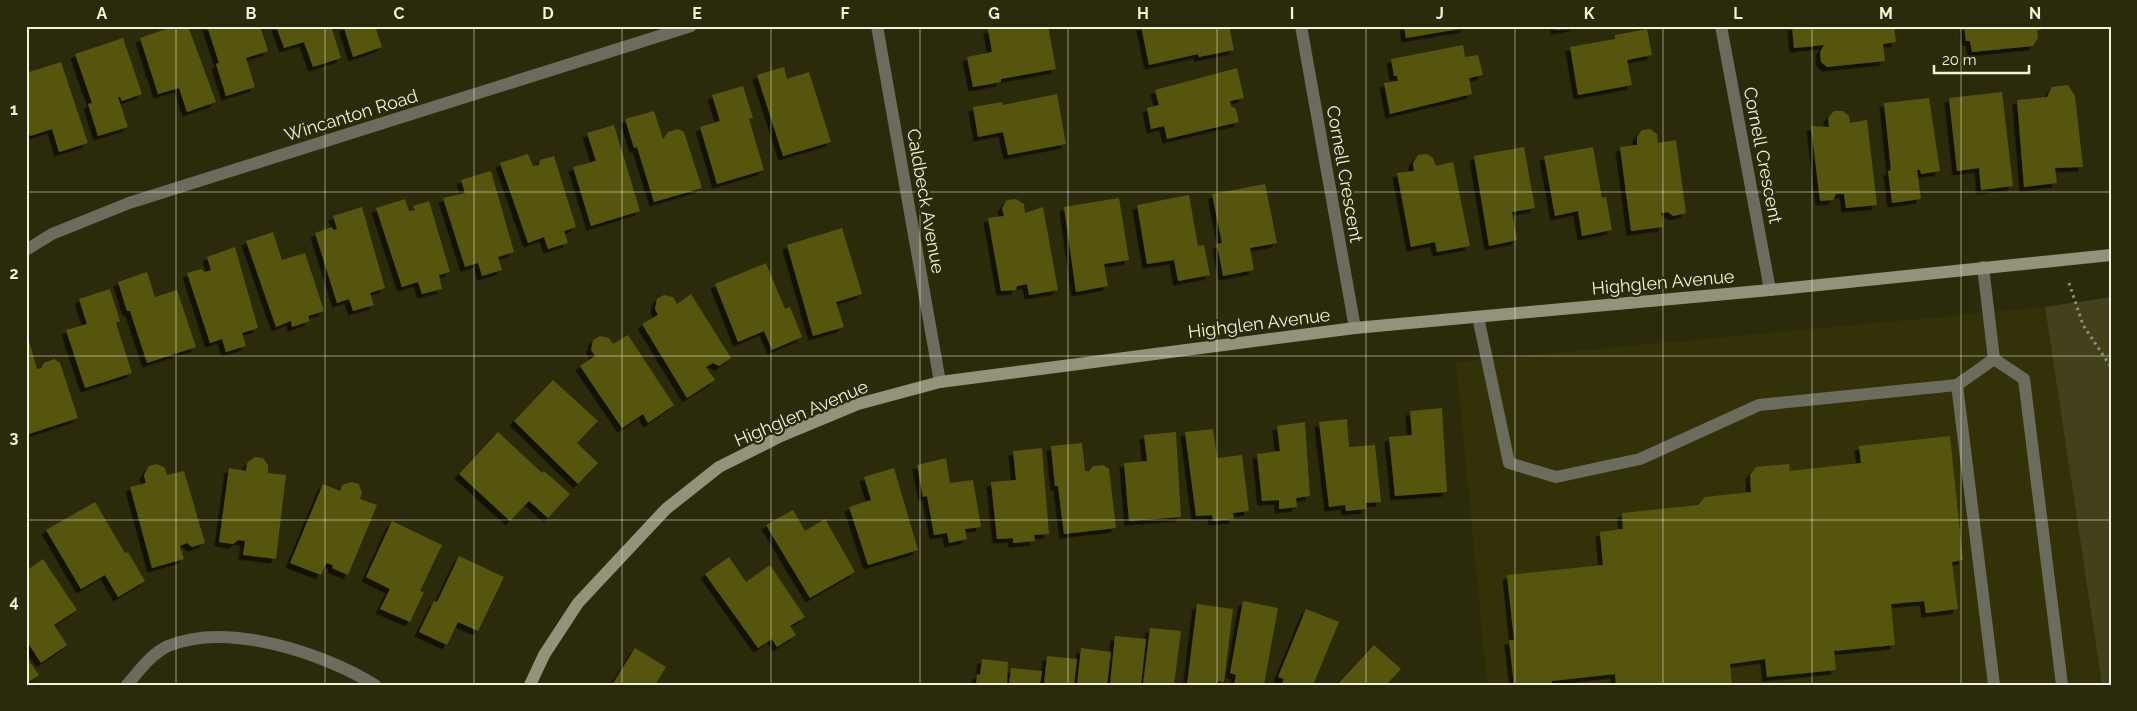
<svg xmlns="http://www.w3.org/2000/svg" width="2137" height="711" viewBox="0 0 2137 711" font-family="Raleway,sans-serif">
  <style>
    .built { fill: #323107 }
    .park { fill: #42411b }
    .building { fill: #57550b; filter: url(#shadow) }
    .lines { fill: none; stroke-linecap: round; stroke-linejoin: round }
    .path { stroke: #909077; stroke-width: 3; stroke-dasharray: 2.5 4; stroke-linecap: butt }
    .lane { stroke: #6c6c5e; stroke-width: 12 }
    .street { stroke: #6c6c5e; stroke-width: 12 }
    .secondary { stroke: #92937b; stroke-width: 12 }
    .grid { fill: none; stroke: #f0f1de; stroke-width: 1; stroke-opacity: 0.55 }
    .labels { text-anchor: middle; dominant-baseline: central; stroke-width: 4.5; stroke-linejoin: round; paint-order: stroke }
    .street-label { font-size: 18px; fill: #f0f1de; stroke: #2b2a0a }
    .neatline { fill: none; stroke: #f0f1de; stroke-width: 2 }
    .grid-label { font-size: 16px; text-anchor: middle; font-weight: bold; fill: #f0f1de }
  </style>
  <defs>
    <filter id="shadow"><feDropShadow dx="-4.5" dy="4.5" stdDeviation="0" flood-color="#0009"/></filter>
  </defs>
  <rect width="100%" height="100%" fill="#2b2a0a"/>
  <polygon class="built" points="2045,307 2102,685 1487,685 1456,362"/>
  <polygon class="park" points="2111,297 2111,685 2102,685 2045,307"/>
  <g class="building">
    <polygon points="175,26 188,26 216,102 187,112 179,88 158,94 140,38"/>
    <polygon points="207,26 260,26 268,51 246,58 255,87 226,96 216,64 219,63"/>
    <polygon points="276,26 331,26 341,58 313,67 304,42 284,48"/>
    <polygon points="346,26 375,26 382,47 353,57 344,28"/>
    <polygon points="1005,26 1048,26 1056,69 1001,79 1001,82 973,87 967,57 992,52 988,29"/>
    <polygon points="1141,26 1229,26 1234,50 1199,57 1198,54 1149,65"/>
    <polygon points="1404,26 1465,26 1465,28 1406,38"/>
    <polygon points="1555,26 1574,26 1574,27 1556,30"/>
    <polygon points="1792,26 1894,26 1896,42 1883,44 1885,61 1827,67 1821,62 1820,52 1824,45 1794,48"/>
    <polygon points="1964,26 2040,26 2041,30 2037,30 2038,38 2033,46 1972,52 1970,41 1966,41"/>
    <polygon points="1647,29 1652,55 1627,60 1632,85 1578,95 1570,47 1615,39 1615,35"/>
    <polygon points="123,38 142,94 122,101 120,97 118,97 128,127 98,136 88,104 92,103 75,54"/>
    <polygon points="1463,45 1465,57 1478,55 1483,75 1469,78 1472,94 1390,114 1384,83 1398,81 1397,76 1394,76 1391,59"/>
    <polygon points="61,62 88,143 59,152 52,129 30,136 26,123 26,73"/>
    <polygon points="784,67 787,79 809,72 831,142 783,156 757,75"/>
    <polygon points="1237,68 1244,98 1230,101 1231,106 1236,109 1239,122 1167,139 1164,126 1151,129 1147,108 1159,105 1155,90"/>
    <polygon points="2068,85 2075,96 2083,167 2055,168 2057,183 2024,187 2017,100 2047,97 2052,87"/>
    <polygon points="743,86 753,118 749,119 764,170 717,184 700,127 720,121 712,95"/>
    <polygon points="2002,92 2013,186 1981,190 1979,168 1957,171 1949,98"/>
    <polygon points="1057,94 1066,144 1008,155 1003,132 978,137 973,107 1002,102 1003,105"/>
    <polygon points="1929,98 1940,171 1921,174 1920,170 1917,170 1921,199 1892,203 1888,171 1891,170 1884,103"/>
    <polygon points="654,111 663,139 668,132 678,129 684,132 702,188 654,202 637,147 634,148 625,119"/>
    <polygon points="1834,111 1843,111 1849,116 1850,123 1867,120 1877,205 1846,208 1844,194 1836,194 1833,200 1820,201 1811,126 1829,127 1828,118"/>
    <polygon points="614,125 640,211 591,226 573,167 596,161 587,133"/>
    <polygon points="1650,129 1657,134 1658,143 1676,140 1686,213 1673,216 1668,212 1661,213 1663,227 1631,231 1620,147 1637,145 1637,137 1642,130"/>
    <polygon points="1524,147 1535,208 1512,212 1517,240 1489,246 1474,156"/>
    <polygon points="1593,147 1602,198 1606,197 1612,230 1582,236 1578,211 1555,216 1544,156"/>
    <polygon points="528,154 533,166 539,165 540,160 554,156 576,227 564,231 568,243 548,249 544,237 528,243 500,163"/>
    <polygon points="1427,154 1433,158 1436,166 1453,162 1470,246 1437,252 1435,242 1411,247 1397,173 1414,171 1413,163 1418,155"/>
    <polygon points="491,171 514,252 498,257 502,270 482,276 478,263 465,267 443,198 465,193 461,180"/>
    <polygon points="1265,184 1277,243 1250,248 1254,270 1223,276 1217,244 1222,243 1212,194"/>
    <polygon points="1189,195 1198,246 1204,245 1210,275 1178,281 1174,260 1147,264 1137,205"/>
    <polygon points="1119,198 1129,260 1104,264 1108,286 1076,292 1064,207"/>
    <polygon points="405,199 409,211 415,210 413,206 429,201 450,272 439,275 442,289 422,294 418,282 402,287 376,208"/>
    <polygon points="1016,199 1024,204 1025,213 1043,207 1058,290 1029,295 1027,284 1017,286 1016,290 1001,291 988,218 1004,216 1002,208 1007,200"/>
    <polygon points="362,207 385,288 370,293 374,305 353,311 349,299 337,303 315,233 332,227 333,230 337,229 333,216"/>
    <polygon points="842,228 862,294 836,302 844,327 813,336 787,245"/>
    <polygon points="273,232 282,260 305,253 324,311 308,316 310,321 292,327 291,321 276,327 246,241"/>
    <polygon points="235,247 258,328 242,333 246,346 226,352 222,339 210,343 187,273 201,269 205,272 211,270 207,257"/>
    <polygon points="766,263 785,309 790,307 802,337 772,350 764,331 738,342 715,284"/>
    <polygon points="147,272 155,297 177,290 196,347 147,363 130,311 127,311 118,282"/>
    <polygon points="110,289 120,321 116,323 132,373 85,388 66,330 87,324 79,299"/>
    <polygon points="691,294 731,358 719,366 713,363 706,367 715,380 687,398 642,324 658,315 655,309 657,299 664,295 673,297 677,304"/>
    <polygon points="628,335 674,405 648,423 643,414 622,428 580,366 595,356 591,350 593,340 600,336 609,338 613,344"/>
    <polygon points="29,341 37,369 41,368 44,363 54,359 60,363 78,418 29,434 26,423 26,342"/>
    <polygon points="553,380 598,421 577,443 598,463 578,484 514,421"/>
    <polygon points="1442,408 1447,492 1395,496 1389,437 1412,435 1410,411"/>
    <polygon points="1347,419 1349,447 1375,445 1381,502 1366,503 1366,509 1346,511 1345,505 1329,507 1319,422"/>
    <polygon points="1305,422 1310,496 1296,498 1297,507 1279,509 1279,500 1262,501 1257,454 1280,451 1277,426"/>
    <polygon points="1213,429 1217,458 1242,455 1249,511 1233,513 1234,519 1213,521 1212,515 1196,516 1185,432"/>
    <polygon points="498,432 542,473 544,471 570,494 548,518 529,501 510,521 459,474"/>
    <polygon points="1176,432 1181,517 1129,521 1124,463 1147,461 1144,435"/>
    <polygon points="1950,436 1963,560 1952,562 1958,609 1926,613 1924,601 1891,604 1895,645 1834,651 1836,670 1767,677 1765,659 1730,664 1732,685 1616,685 1615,674 1552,681 1552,685 1514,685 1509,640 1514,640 1507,575 1603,565 1600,532 1623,529 1622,513 1698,505 1705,497 1751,492 1750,475 1756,467 1789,464 1790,471 1861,463 1859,446"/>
    <polygon points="1082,443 1085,471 1089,471 1093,466 1103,465 1109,469 1116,528 1064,534 1058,486 1055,486 1051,446"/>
    <polygon points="1042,448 1049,534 1034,535 1035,541 1013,543 1013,538 997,539 991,482 1016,480 1013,451"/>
    <polygon points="255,457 263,458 268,465 268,473 286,475 276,559 243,555 245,541 238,540 233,544 219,542 229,468 246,471 247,463"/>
    <polygon points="946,458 950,483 973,480 981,527 965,529 967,539 949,543 947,533 934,535 927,496 923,497 917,465"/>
    <polygon points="157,464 165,468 167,475 184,471 205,543 192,547 187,543 180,546 184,559 152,568 130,487 146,483 144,475 149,466"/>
    <polygon points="894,468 918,550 868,565 849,507 871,500 864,477"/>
    <polygon points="351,482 359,484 362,493 360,499 377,505 348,575 332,568 333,565 326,563 321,575 290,563 323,484 340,491 342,485"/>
    <polygon points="95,502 125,553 128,552 145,581 118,597 105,575 81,589 46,530"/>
    <polygon points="793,510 805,531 825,519 855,572 810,598 766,525"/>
    <polygon points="392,521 442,545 420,591 424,592 410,622 380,609 390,589 366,577"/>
    <polygon points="459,556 504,577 478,631 458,622 447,645 419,632 434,601 437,602"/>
    <polygon points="729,557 746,582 770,565 805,617 790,626 796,635 777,647 772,639 758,648 705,574"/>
    <polygon points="43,559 77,610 54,625 67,645 41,663 26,640 26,571"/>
    <polygon points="1243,601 1278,608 1264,685 1234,685 1236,675 1230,673"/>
    <polygon points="1197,604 1233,609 1224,682 1218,681 1217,685 1187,685"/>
    <polygon points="1306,609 1339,622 1313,685 1281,685 1284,679 1278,677"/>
    <polygon points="1150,628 1181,631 1174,685 1143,685"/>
    <polygon points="1115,636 1146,639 1141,685 1110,685"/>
    <polygon points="1374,645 1401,669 1386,685 1337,685"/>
    <polygon points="635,648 666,667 655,685 612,685"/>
    <polygon points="1081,648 1111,652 1107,685 1077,685"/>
    <polygon points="1047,656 1077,659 1074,685 1044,685"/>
    <polygon points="26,657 39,675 26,684"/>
    <polygon points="982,659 1008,662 1007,685 976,685 977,674 980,675"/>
    <polygon points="1011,668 1042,671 1040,685 1009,685"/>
  </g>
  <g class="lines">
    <polyline class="path" points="2069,283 2083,325 2111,367"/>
    <g class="lane">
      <polyline points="1983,267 1994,359 2024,379 2062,685"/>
      <polyline points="1478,317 1509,463 1556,477 1640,459 1759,405 1957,385"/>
      <polyline points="1994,685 1957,385 1994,359"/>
    </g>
    <g class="street">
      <polyline points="877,26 940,382"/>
      <polyline points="1301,26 1355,328"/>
      <polyline points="1721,26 1770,290"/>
      <polyline points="26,250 52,234 129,203 691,26"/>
      <path d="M 127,685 C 139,671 151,654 168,646 C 227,621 323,653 375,685"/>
    </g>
    <polyline class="secondary" points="530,685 544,655 578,603 666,509 719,467 781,436 858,404 940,382 1355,328 1770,290 2111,255"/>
  </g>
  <path class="grid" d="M 176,26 L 176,685M 325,26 L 325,685M 474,26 L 474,685M 622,26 L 622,685M 771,26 L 771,685M 920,26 L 920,685M 1068,26 L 1068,685M 1217,26 L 1217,685M 1366,26 L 1366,685M 1515,26 L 1515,685M 1663,26 L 1663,685M 1812,26 L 1812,685M 1961,26 L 1961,685M 26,192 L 2111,192M 26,356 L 2111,356M 26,520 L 2111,520"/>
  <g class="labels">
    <g class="street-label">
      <text transform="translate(351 115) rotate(-17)">Wincanton Road</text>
      <text transform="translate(1763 155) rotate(79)">Cornell Crescent</text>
      <text transform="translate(1345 174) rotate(80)">Cornell Crescent</text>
      <text transform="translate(926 201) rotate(80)">Caldbeck Avenue</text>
      <text transform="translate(1663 282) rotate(-5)">Highglen Avenue</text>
      <text transform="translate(1259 323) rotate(-7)">Highglen Avenue</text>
      <text transform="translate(801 413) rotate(-23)">Highglen Avenue</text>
    </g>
  </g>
  <rect width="2137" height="711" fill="none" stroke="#2b2a0a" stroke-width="55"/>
  <path d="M1934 65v8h95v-8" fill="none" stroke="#f0f1de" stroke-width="2.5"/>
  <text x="1942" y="65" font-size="15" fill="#f0f1de" stroke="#2b2a0a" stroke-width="4" paint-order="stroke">20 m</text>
  <rect x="28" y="28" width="2082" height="656" class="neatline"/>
  <g class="grid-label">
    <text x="102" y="19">A</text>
    <text x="251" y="19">B</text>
    <text x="399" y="19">C</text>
    <text x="548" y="19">D</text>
    <text x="697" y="19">E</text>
    <text x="845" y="19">F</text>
    <text x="994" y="19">G</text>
    <text x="1143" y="19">H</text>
    <text x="1292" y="19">I</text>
    <text x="1440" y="19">J</text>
    <text x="1589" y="19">K</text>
    <text x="1738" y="19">L</text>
    <text x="1886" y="19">M</text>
    <text x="2035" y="19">N</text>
    <text x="14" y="115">1</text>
    <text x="14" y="279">2</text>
    <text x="14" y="443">3</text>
    <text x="14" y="607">4</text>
  </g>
</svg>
